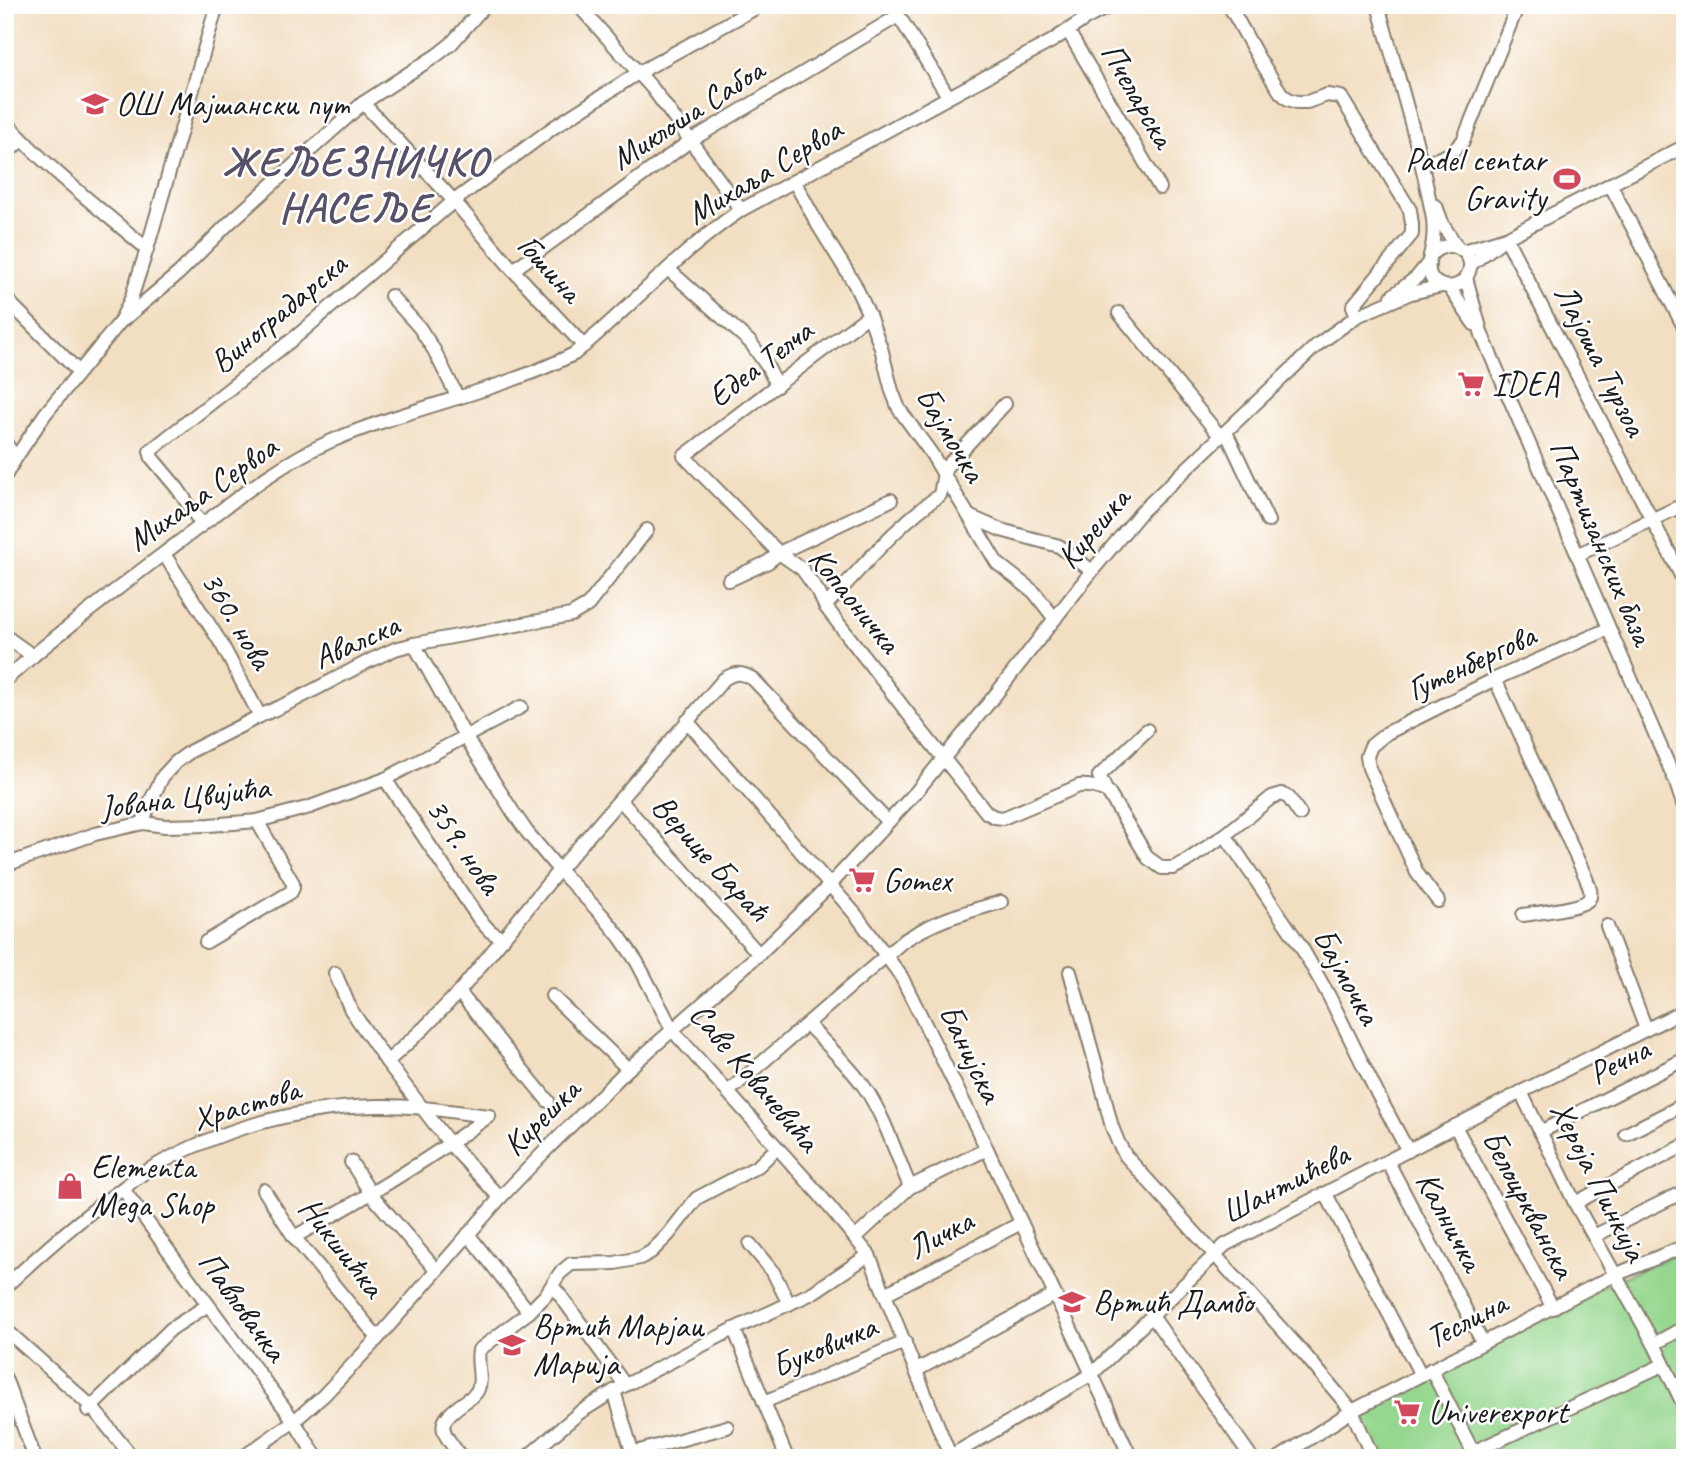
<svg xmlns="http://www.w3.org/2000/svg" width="1690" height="1463" viewBox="0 0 1690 1463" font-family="Caveat,sans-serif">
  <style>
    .green { fill: #95d78e; stroke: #587a55; stroke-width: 2 }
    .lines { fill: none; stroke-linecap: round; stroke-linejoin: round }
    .minor-casing { stroke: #877d6e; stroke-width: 16 }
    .minor { stroke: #fff; stroke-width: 12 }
    .labels { text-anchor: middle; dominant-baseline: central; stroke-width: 5; stroke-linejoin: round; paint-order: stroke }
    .street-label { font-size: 33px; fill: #1c1c1c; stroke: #fff }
    .poi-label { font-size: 33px; fill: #1c1c1c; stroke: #fff; text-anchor: start }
    .district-label { font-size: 40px; font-weight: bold; letter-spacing: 2px; fill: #565168; stroke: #fff }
  </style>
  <rect width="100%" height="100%" fill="#fff"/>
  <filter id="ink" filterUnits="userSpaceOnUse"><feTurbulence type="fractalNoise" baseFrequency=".0143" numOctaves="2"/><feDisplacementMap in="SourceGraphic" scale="14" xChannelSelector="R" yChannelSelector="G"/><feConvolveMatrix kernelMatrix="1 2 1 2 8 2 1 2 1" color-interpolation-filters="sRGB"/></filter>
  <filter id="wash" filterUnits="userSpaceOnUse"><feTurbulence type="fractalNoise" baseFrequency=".00686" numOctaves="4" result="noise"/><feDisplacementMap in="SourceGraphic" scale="28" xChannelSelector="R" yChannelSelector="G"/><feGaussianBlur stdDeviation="1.57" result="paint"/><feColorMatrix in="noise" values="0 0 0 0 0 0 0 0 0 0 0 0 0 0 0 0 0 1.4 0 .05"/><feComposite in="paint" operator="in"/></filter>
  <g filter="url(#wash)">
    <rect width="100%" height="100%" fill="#f2dec1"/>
    <polygon class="green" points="1685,1249 1685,1458 1374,1458 1355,1412 1568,1302"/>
  </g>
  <g filter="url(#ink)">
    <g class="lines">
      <defs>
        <g id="minor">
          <polyline points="578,5 653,89 741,210"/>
          <polyline points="892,5 948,96"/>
          <polyline points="1229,5 1258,57 1281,93 1288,99 1297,102 1307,102 1327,95 1341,97 1410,210 1412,224 1412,234 1353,306 1357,316"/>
          <path d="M 1378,5 C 1397,74 1419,143 1432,213 C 1434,222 1434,231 1433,240 C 1432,252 1425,266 1431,277 C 1439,290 1459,290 1467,276 C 1480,254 1449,234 1431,255"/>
          <polyline points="1068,31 1160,188"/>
          <polyline points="363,103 454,201 513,270 584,346"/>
          <path d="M 5,121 C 48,169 99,208 147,249"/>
          <polyline points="5,155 21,140"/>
          <polyline points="1422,165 1450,154 1463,141 1518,5"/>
          <polyline points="794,181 818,225 854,283 869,315 881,348 892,391 899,409 931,453 997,563 1034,592 1055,619"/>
          <polyline points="1610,184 1685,329"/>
          <polyline points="1436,206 1443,225 1457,247"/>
          <polyline points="1506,238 1685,583"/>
          <polyline points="1463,251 1506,238 1685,146"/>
          <polyline points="1470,265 1500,242"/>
          <polyline points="668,269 751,343 767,366 777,386"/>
          <polyline points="513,270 690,141 898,16"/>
          <polyline points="1466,278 1482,335 1675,780 1685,810"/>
          <polyline points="1449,287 1474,324"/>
          <polyline points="391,296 419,327 434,350 458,398"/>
          <polyline points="1392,296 1417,277 1429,262"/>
          <polyline points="5,298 79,372"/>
          <polyline points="1119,313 1220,436"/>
          <path d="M 869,315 L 684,456 L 779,553 L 802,569 L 819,593 L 825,606 L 920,729 L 987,813 L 995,817 L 1003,818 L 1079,786 C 1090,785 1098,787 1108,792 L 1148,858 L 1162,868 L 1173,868 L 1185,862 L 1225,835 L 1272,797 L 1282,794 L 1289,798 L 1300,814"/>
          <polyline points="123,320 179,273 228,224 363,103 437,55 451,44 485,5"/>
          <polyline points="1226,432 1268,521"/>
          <polyline points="5,442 10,450 17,456"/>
          <polyline points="5,476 17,456 45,414 120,322 131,299 147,249 217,5"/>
          <polyline points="969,516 1001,530 1059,546 1092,571"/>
          <polyline points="202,525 178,489 152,458 150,451 298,335 454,201 554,127 638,73 761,5"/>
          <polyline points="164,554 221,643 260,716"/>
          <polyline points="1577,555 1685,504"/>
          <polyline points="729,580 768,562 779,553 891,500"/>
          <path d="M 825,606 C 864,566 894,527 940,495 L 944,473 L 947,466 L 1005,404"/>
          <polyline points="5,636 33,656"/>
          <polyline points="414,644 465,736 513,812 527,832 559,870 603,916 620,937 637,962 673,1031 818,1193 869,1255 951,1458"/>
          <path d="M 1495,679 L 1586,878 C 1588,884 1593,893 1589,899 C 1583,908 1535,913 1523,915"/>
          <path d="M 5,681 C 24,662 45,646 66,629 C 102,600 138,573 175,545 C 223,510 275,465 329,442 C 409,407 496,393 574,354 C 631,307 680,251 741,210 L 1052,41 L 1085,19 L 1112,5"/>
          <polyline points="687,721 856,915 901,976 987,1149 1131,1458"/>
          <polyline points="385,779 479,919 490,931 503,939"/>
          <polyline points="1107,792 1099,776 1147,730"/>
          <polyline points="620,800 759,954"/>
          <polyline points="143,823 149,804 163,776 176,762 191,751 260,716 295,700 369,661 395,649 414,644 571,615 588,605 647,530"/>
          <polyline points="1225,835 1300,945 1329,996 1377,1093 1408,1151"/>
          <polyline points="5,865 95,834 143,823 165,826 209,825 257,821 310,807 385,779 521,707"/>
          <polyline points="1438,901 1417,873 1369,768 1367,756 1371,746 1387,733 1495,679 1608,629"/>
          <polyline points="1607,926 1646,1029"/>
          <polyline points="206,942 291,892 293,888 293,883 257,821"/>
          <path d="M 1070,972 C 1080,1009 1091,1046 1101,1083 C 1109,1112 1109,1128 1125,1155 L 1306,1356 L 1352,1411 L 1373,1458"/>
          <polyline points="335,973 351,1010 387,1062 450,1144 500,1198"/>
          <polyline points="459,992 548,1101"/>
          <polyline points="552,996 628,1069"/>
          <path d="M 807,1024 C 827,1045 849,1065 865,1088 C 885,1118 896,1154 910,1187"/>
          <path d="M 387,1062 L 424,1028 L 459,992 L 559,870 L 724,679 C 735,672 741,672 753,679 L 888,822"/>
          <path d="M 729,1091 L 902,942 C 935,920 963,913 1001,902"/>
          <polyline points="1521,1092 1575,1203 1654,1344 1685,1408"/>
          <polyline points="1455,1126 1553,1308"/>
          <polyline points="1540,1132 1685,1059"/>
          <polyline points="1626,1134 1685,1104"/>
          <polyline points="351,1162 371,1194 436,1270"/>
          <polyline points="1388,1162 1483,1343"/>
          <polyline points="123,1189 294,1421 317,1458"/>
          <polyline points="264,1190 294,1237 378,1338"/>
          <polyline points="1326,1194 1421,1375"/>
          <polyline points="1575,1203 1685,1145"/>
          <polyline points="468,1234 529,1312"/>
          <polyline points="1594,1236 1685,1191"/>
          <path d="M 294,1237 C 362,1200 427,1161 489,1116"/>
          <polyline points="855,1238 910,1187 987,1149"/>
          <polyline points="750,1244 773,1272 789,1304"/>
          <polyline points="552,1286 560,1295 625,1385"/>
          <path d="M 5,1287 C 40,1254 76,1222 115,1194 C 125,1187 135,1179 145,1172 C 214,1130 297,1107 378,1106 C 415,1105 453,1112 489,1116"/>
          <polyline points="885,1294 1021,1223"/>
          <polyline points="1152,1316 1252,1458"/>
          <polyline points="5,1329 91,1406 133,1458"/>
          <polyline points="734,1329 787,1458"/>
          <polyline points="1654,1344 1685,1327"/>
          <polyline points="1431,1369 1473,1452 1663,1365"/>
          <polyline points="917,1370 1054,1295"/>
          <polyline points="5,1378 35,1458"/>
          <polyline points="614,1391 634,1458"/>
          <polyline points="764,1402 905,1342"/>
          <polyline points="88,1410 171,1329 208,1305"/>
          <polyline points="632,1453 727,1427"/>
          <polyline points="242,1458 294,1421 323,1396 378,1338 500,1198 547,1149 628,1069 759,954 830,885 916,792 996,694 1092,571 1142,511 1317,345 1357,316 1411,293 1442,286"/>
          <path d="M 462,1458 C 440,1429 433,1424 466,1401 C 471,1397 476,1395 478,1389 C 483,1379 476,1363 479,1350 L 529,1312 L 545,1296 L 560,1273 L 571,1264 L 615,1263 L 640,1258 L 651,1252 L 668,1235 L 697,1198 L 758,1166 L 777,1148"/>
          <polyline points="526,1458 579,1413 614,1391 734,1329 812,1293 869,1255"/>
          <polyline points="947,1458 1092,1374 1225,1245 1521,1092 1685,1010"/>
          <polyline points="1279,1458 1352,1411 1421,1375 1615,1275 1685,1246"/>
        </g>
      </defs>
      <use href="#minor" class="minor-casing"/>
      <use href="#minor" class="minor"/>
    </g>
  </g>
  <defs>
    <symbol id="school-bare" viewBox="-9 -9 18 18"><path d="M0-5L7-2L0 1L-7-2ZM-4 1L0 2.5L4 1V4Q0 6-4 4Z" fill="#d1495b" stroke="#fff" stroke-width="2.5" paint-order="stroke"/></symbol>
    <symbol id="stadium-bare" viewBox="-9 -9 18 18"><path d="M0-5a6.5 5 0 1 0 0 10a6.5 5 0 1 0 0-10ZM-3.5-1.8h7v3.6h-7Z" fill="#d1495b" stroke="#fff" stroke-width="2.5" paint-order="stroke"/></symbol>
    <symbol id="supermarket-bare" viewBox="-9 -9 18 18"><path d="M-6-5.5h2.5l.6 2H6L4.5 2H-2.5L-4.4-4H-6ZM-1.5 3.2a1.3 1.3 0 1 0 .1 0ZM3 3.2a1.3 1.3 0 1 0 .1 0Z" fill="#d1495b" stroke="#fff" stroke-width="2.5" paint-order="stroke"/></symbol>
    <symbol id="shop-bare" viewBox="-9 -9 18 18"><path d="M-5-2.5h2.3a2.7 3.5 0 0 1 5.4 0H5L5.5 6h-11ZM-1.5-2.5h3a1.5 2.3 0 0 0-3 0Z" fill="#d1495b" stroke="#fff" stroke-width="2.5" paint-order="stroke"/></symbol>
  </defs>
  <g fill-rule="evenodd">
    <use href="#school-bare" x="76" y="85" width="38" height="38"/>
    <use href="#stadium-bare" x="1548" y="160" width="38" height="38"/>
    <use href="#supermarket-bare" x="1452" y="365" width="38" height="38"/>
    <use href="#supermarket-bare" x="843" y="861" width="38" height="38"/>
    <use href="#shop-bare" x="51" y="1167" width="38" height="38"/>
    <use href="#school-bare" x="1053" y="1283" width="38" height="38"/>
    <use href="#school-bare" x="493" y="1326" width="38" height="38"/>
    <use href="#supermarket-bare" x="1388" y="1393" width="38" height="38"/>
  </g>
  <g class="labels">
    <g class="street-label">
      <text transform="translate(1138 95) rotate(60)">Пчеларска</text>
      <text transform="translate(687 114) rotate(-33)">Миклоша Сабоа</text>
      <text transform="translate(764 171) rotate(-31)">Михаља Сервоа</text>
      <text transform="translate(550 268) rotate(48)">Гошина</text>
      <text transform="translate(278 313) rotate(-40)">Виноградарска</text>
      <text transform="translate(1601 360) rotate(63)">Лајоша Турзоа</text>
      <text transform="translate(760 363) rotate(-37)">Едеа Телча</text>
      <text transform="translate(951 434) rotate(59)">Бајмочка</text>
      <text transform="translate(202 493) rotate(-35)">Михаља Сервоа</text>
      <text transform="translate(1093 528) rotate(-50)">Кирешка</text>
      <text transform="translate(1602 542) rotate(67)">Партизанских база</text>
      <text transform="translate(855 600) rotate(51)">Копаоничка</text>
      <text transform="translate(237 620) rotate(59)">360. нова</text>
      <text transform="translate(356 641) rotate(-24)">Авалска</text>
      <text transform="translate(1471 662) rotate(-25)">Гутенбергова</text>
      <text transform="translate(185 797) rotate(-7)">Јована Цвијића</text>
      <text transform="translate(464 846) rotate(56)">359. нова</text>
      <text transform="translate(711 858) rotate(48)">Верице Бараћ</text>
      <text transform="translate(1347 976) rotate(61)">Бајмочка</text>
      <text transform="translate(971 1053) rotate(64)">Банијска</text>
      <text transform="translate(1619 1061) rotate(-27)">Речна</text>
      <text transform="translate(755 1077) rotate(50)">Саве Ковачевића</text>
      <text transform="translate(246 1104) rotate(-17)">Храстова</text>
      <text transform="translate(541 1117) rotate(-45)">Кирешка</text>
      <text transform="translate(1599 1181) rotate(63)">Хероја Пинкија</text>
      <text transform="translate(1285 1183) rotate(-27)">Шантићева</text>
      <text transform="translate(1529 1204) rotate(62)">Белоцркванска</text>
      <text transform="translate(1450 1221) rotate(62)">Калничка</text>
      <text transform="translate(940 1234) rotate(-28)">Личка</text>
      <text transform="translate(342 1247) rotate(52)">Никшићка</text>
      <text transform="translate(243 1306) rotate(54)">Павловачка</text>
      <text transform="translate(1466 1320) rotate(-27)">Теслина</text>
      <text transform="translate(824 1346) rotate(-23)">Буковичка</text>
    </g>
    <g class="poi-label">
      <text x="116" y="104">ОШ Мајшански пут</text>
      <text x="1546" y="160" text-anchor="end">Padel centar<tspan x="1546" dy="38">Gravity</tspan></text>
      <text x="1492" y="384">IDEA</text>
      <text x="883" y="880">Gomex</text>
      <text x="91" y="1167">Elementa<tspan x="91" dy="38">Mega Shop</tspan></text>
      <text x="1093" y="1302">Вртић Дамбо</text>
      <text x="533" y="1326">Вртић Марјаи<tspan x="533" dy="38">Марија</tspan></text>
      <text x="1428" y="1412">Univerexport</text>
    </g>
    <g class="district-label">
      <text x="356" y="162">ЖЕЉЕЗНИЧКО<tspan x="356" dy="46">НАСЕЉЕ</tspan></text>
    </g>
  </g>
  <rect width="1690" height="1463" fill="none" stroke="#fff" stroke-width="28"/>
</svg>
